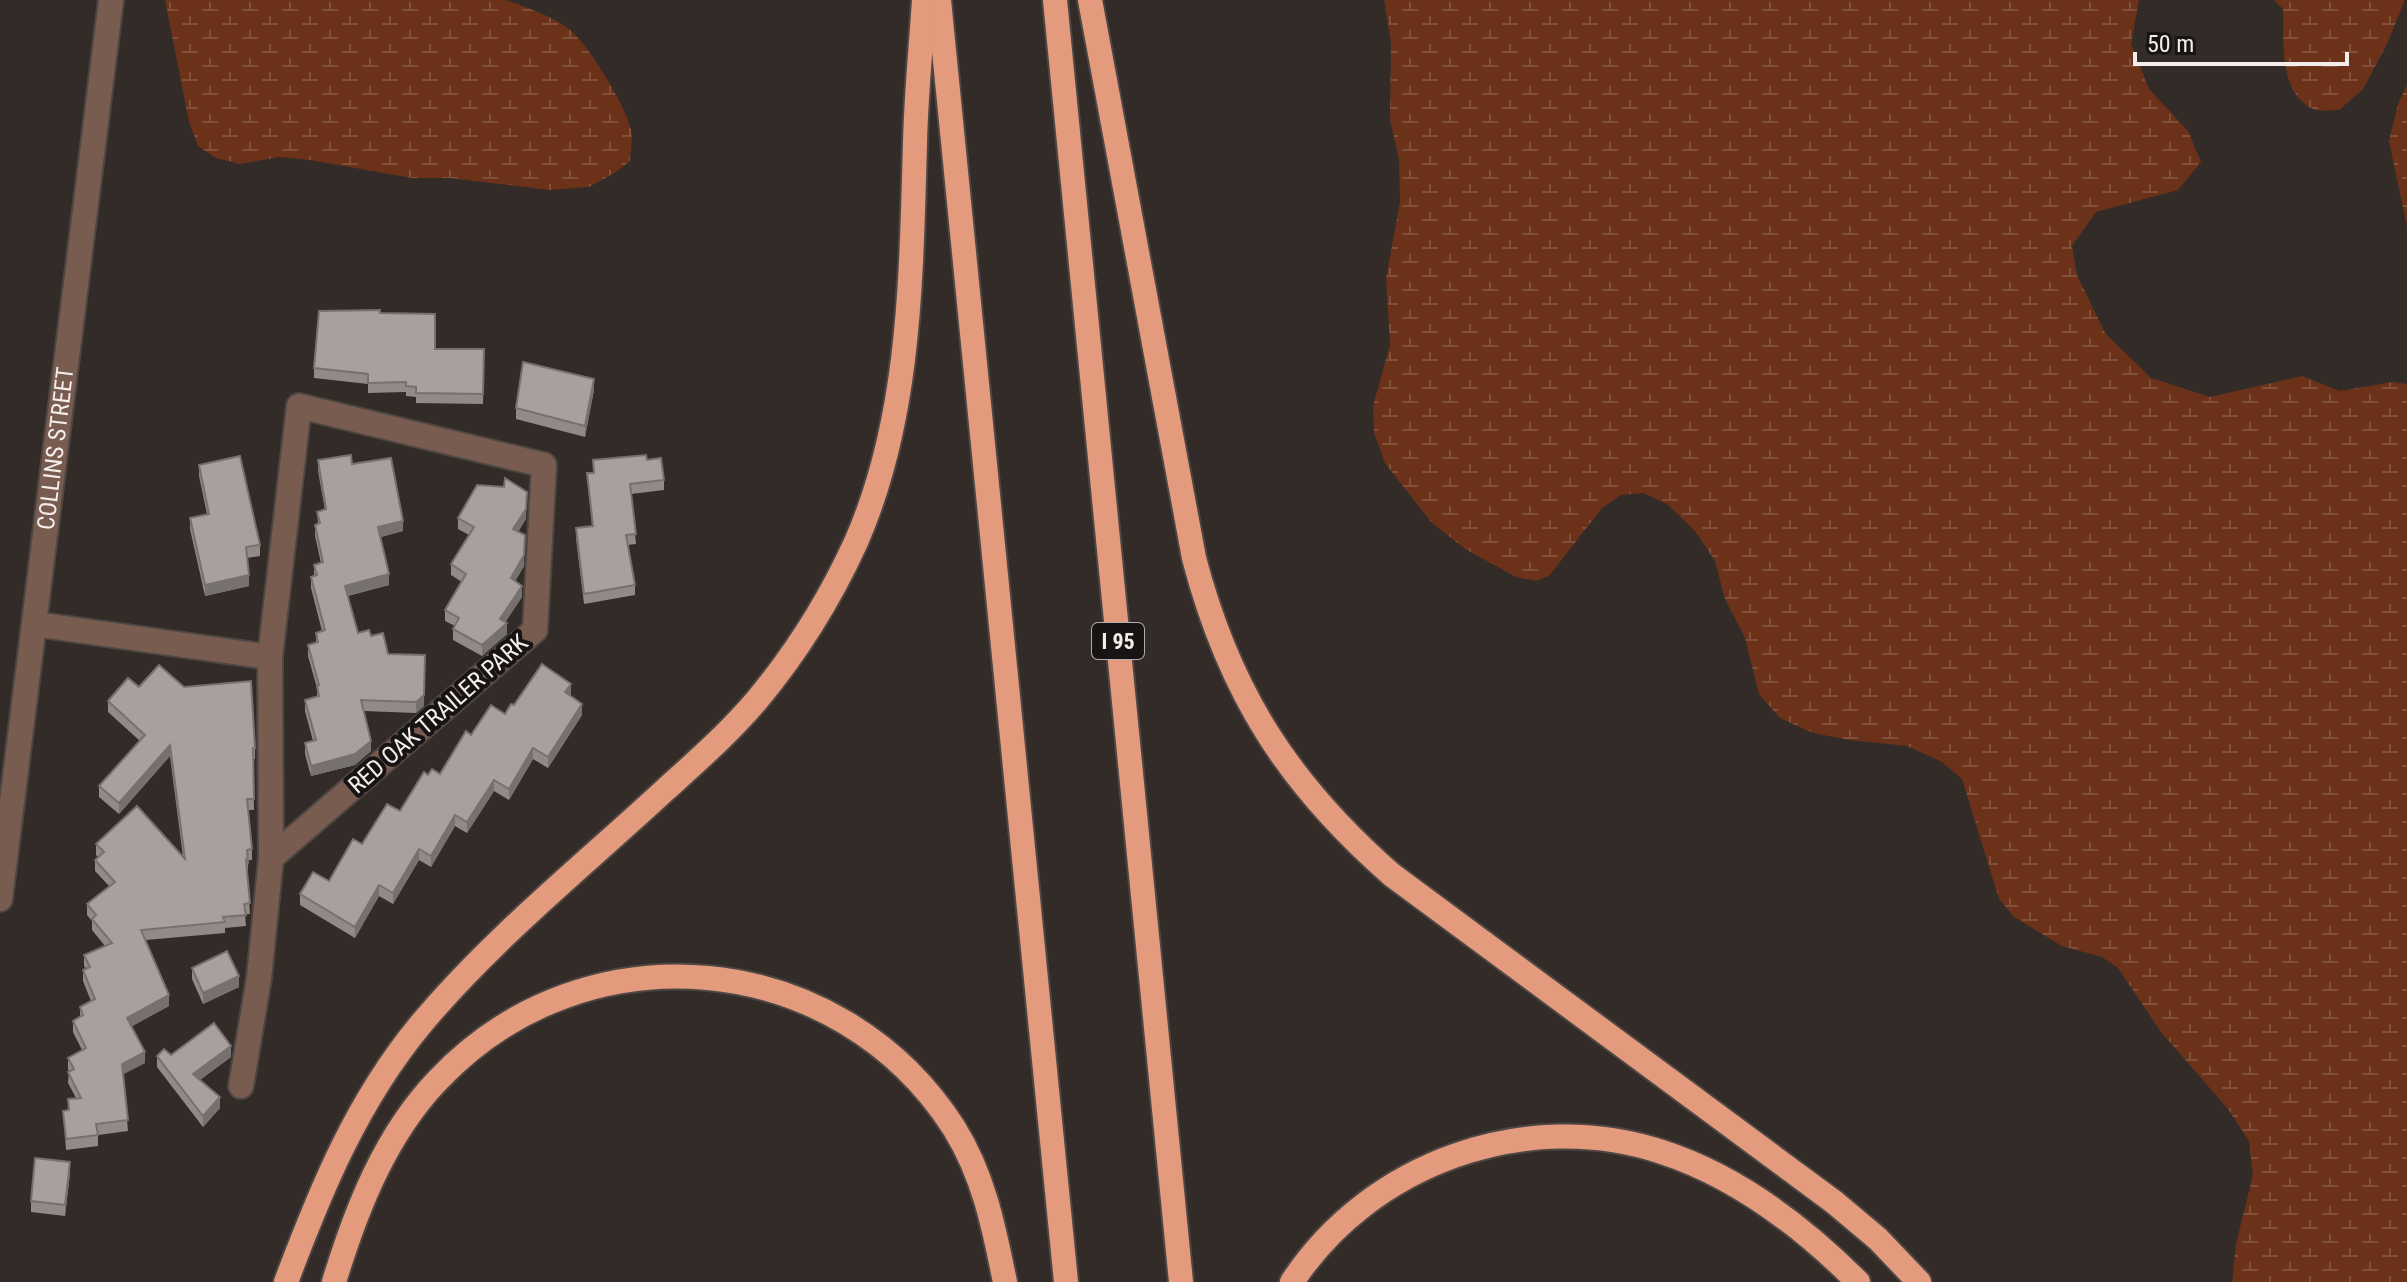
<svg xmlns="http://www.w3.org/2000/svg" width="2407" height="1282" viewBox="0 0 2407 1282" font-family="'Roboto Condensed',sans-serif">
  <style>
    .wetland { fill: url(#wetland-marsh) }
    .lines { fill: none; stroke-linecap: round; stroke-linejoin: round }
    .minor-casing { stroke: #4d4643; stroke-width: 28 }
    .highway-casing { stroke: #4d4643; stroke-width: 28 }
    .minor { stroke: #795c50; stroke-width: 24 }
    .highway { stroke: #e39a7d; stroke-width: 24 }
    .wall { fill: #918a87 }
    .shaded-wall { fill: #76706e }
    .building { fill: #a9a09d; stroke: #76706e; stroke-width: 2 }
    .labels { text-anchor: middle; dominant-baseline: central; stroke-width: 8; stroke-linejoin: round; paint-order: stroke }
    .shield { fill: #171413; stroke: #b1adab; stroke-width: 2 }
    .shield-label { font-size: 22px; font-weight: bold; fill: #f3eeec }
    .street-label { font-size: 24px; fill: #f3eeec; stroke: #171413 }
  </style>
  <defs>
    <pattern id="wetland-marsh" width="20" height="14" patternUnits="userSpaceOnUse" patternTransform="scale(2)"><rect width="20" height="14" fill="#6b3219"/><path d="M1 5h8M5 5V1M11 12h8M15 12V8" fill="none" stroke="#81503b"/></pattern>
  </defs>
  <rect width="100%" height="100%" fill="#322b28"/>
  <g class="wetland">
    <path d="M 165,0 L 506,0 C 527,8 551,15 569,29 C 589,45 625,105 631,130 C 633,140 630,151 630,161 L 616,172 L 589,187 L 549,190 L 450,178 L 412,178 L 310,160 L 279,157 L 240,164 L 216,158 L 198,146 L 189,122 Z"/>
    <polygon points="1384,0 2139,0 2131,44 2149,89 2188,131 2201,162 2178,190 2096,212 2072,246 2077,275 2105,333 2151,378 2210,397 2302,376 2340,391 2393,382 2407,384 2407,1282 2232,1282 2236,1244 2253,1175 2249,1141 2228,1109 2161,1032 2118,968 2102,957 2062,946 2014,917 1999,899 1962,779 1942,762 1907,746 1850,740 1813,733 1780,718 1759,694 1745,638 1725,599 1715,561 1695,531 1667,504 1643,493 1621,495 1602,508 1549,576 1536,581 1516,577 1465,549 1431,522 1385,463 1374,433 1373,406 1390,345 1386,278 1400,202 1399,159 1390,120 1391,43"/>
    <path d="M 2274,0 L 2405,0 L 2387,44 L 2363,89 L 2339,110 C 2331,110 2320,112 2313,109 C 2278,93 2284,41 2283,9 Z"/>
    <polygon points="2407,85 2407,227 2389,141 2398,104"/>
  </g>
  <g class="lines">
    <defs>
      <g id="minor">
        <polygon points="299,406 544,465 535,630 271,858 270,657"/>
        <polyline points="34,624 270,657"/>
        <path id="s1" d="M 0,899 L 111,0"/>
        <polyline points="241,1086 259,978 271,858"/>
      </g>
      <g id="highway">
        <polyline points="939,0 1066,1282"/>
        <polyline points="1055,0 1181,1282"/>
        <path d="M 1090,0 L 1194,558 C 1229,692 1288,784 1392,875 L 1834,1202 L 1878,1239 L 1919,1282"/>
        <path d="M 286,1282 C 321,1189 357,1101 421,1024 C 492,939 584,865 665,790 C 697,761 729,733 757,700 C 797,652 830,599 856,542 C 911,417 911,276 915,143 C 916,95 921,47 924,0"/>
        <path d="M 334,1282 C 356,1210 385,1135 438,1080 C 585,924 839,948 954,1128 C 984,1176 994,1228 1005,1282"/>
        <path d="M 1292,1282 C 1370,1163 1526,1107 1662,1152 C 1736,1176 1803,1227 1858,1282"/>
      </g>
    </defs>
    <use href="#minor" class="minor-casing"/>
    <use href="#highway" class="highway-casing"/>
    <use href="#minor" class="minor"/>
    <use href="#highway" class="highway"/>
  </g>
  <g class="wall">
    <polygon points="380,313 435,349 484,349 483,404 416,403 416,397 406,396 406,392 368,393 368,384 314,378 314,368"/>
    <polygon points="594,390 585,437 516,419 516,408"/>
    <polygon points="318,460 352,464 403,531 380,537 389,585 348,596 358,633 371,636 388,654 424,706 416,713 364,711 371,751 355,765 311,776 305,754 305,743 313,741 305,711 305,700 317,697 317,688 308,656 308,645 316,643 316,633 322,631 311,588 311,577 314,576 314,565 321,563 315,536 315,525 318,524 317,512 325,510 318,471"/>
    <polygon points="593,460 647,460 664,480 664,490 631,494 636,544 627,545 635,585 635,595 584,604 576,538 576,528 592,526 587,473 593,473"/>
    <polygon points="199,465 260,545 260,556 247,558 249,586 205,596 190,529 190,518 207,514 199,476"/>
    <polygon points="458,518 526,519 518,532 524,566 515,581 522,597 505,622 507,634 482,656 453,640 453,629 455,626 445,621 445,610 462,582 451,575 451,564 469,535 458,529"/>
    <polygon points="139,687 255,748 255,759 253,759 254,810 248,810 252,849 252,860 248,860 248,873 247,872 250,914 245,914 246,926 225,928 225,933 146,940 169,1006 132,1026 145,1063 123,1074 128,1131 98,1135 98,1146 66,1150 63,1111 68,1110 68,1099 76,1098 68,1083 69,1071 68,1069 68,1058 82,1050 73,1032 73,1021 80,1017 80,1007 91,1001 83,981 83,970 86,969 84,966 84,955 105,946 92,930 92,921 87,915 87,904 110,887 95,871 95,860 98,857 96,855 96,844 183,857 170,756 119,814 99,797 99,786 140,741 108,712 108,701"/>
    <polygon points="571,695 570,696 582,715 548,768 533,759 509,800 494,791 467,833 455,826 431,867 419,860 393,904 379,896 355,938 300,905 300,894 329,881 362,844 400,811 428,775 440,774 471,735 505,714"/>
    <polygon points="192,968 239,987 203,1004 192,979"/>
    <polygon points="171,1055 231,1057 200,1080 220,1108 203,1127 157,1067 157,1056"/>
    <polygon points="70,1173 65,1216 31,1212 31,1201"/>
  </g>
  <g class="shaded-wall">
    <polygon points="594,379 594,390 585,437 585,426"/>
    <polygon points="527,492 526,519 513,540 513,529"/>
    <polygon points="403,521 403,531 378,538 378,527"/>
    <polygon points="525,535 524,566 511,589 511,578"/>
    <polygon points="389,574 389,585 345,596 345,586"/>
    <polygon points="249,575 249,586 205,596 205,585"/>
    <polygon points="522,586 522,597 501,629 507,623 507,634 482,656 482,645"/>
    <polygon points="425,655 424,706 416,713 416,702"/>
    <polygon points="571,684 571,695 565,703 565,692"/>
    <polygon points="582,704 582,715 548,768 548,757"/>
    <polygon points="371,741 371,751 355,765 311,776 311,766"/>
    <polygon points="170,745 170,756 119,814 119,803"/>
    <polygon points="533,748 533,759 509,800 509,789"/>
    <polygon points="494,780 494,791 467,833 467,822"/>
    <polygon points="455,815 455,826 431,867 431,856"/>
    <polygon points="419,849 419,860 393,904 393,893"/>
    <polygon points="379,885 379,896 355,938 355,927"/>
    <polygon points="239,976 239,987 203,1004 203,993"/>
    <polygon points="169,995 169,1006 127,1029 127,1018"/>
    <polygon points="231,1046 231,1057 193,1085 193,1074"/>
    <polygon points="145,1052 145,1063 122,1075 122,1064"/>
    <polygon points="220,1097 220,1108 203,1127 203,1116"/>
    <polygon points="70,1162 70,1173 65,1216 65,1205"/>
  </g>
  <g class="building">
    <polygon points="380,310 380,313 435,314 435,349 484,349 483,394 416,393 416,387 406,386 406,382 368,383 368,374 314,368 319,311"/>
    <polygon points="523,362 594,379 585,426 516,408"/>
    <polygon points="351,455 352,464 391,458 403,521 378,527 389,574 345,586 358,633 369,630 371,636 383,633 388,654 425,655 424,695 416,702 361,700 371,741 355,754 311,766 305,743 316,740 305,700 319,696 317,686 319,685 308,645 318,642 316,633 325,630 311,577 317,575 314,565 323,562 315,525 320,523 317,512 326,509 318,460"/>
    <polygon points="646,455 647,460 661,458 664,480 630,484 636,534 626,535 635,585 584,594 576,528 593,526 587,473 594,473 593,460"/>
    <polygon points="240,456 260,545 246,547 249,575 205,585 190,518 209,514 199,465"/>
    <polygon points="505,478 527,492 526,509 513,529 525,535 524,555 511,578 522,586 500,619 507,623 482,645 453,629 459,618 445,610 466,574 451,564 474,527 458,518 477,485 504,487"/>
    <polygon points="542,664 571,684 565,692 582,704 548,757 533,748 509,789 494,780 467,822 455,815 431,856 419,849 393,893 379,885 355,927 300,894 313,872 329,881 353,839 362,844 387,804 400,811 424,772 428,775 432,769 440,774 466,731 471,735 491,705 505,714 511,704 514,705"/>
    <polygon points="159,665 184,687 251,681 255,748 253,748 254,799 247,799 252,849 247,850 248,862 246,860 250,903 244,904 246,915 223,917 225,922 141,930 169,995 127,1018 145,1052 122,1064 128,1120 96,1124 98,1135 66,1139 63,1111 69,1110 68,1099 81,1098 68,1072 74,1069 68,1058 86,1048 73,1021 83,1015 80,1007 95,999 83,970 90,967 84,955 112,943 92,919 96,915 87,904 115,882 95,860 104,852 96,844 137,806 185,859 170,745 119,803 99,786 145,735 108,701 128,678 139,687"/>
    <polygon points="227,951 239,976 203,993 192,968"/>
    <polygon points="214,1023 231,1046 193,1074 220,1097 203,1116 157,1056 164,1049 171,1055"/>
    <polygon points="35,1158 70,1162 65,1205 31,1201"/>
  </g>
  <g class="labels">
    <rect class="shield" x="1092" y="623" width="52" height="36" rx="6"/>
    <g class="shield-label">
      <text x="1118" y="641">I 95</text>
    </g>
    <g class="street-label">
      <text stroke="none"><textPath href="#s1" startOffset="454">COLLINS STREET</textPath></text>
      <text transform="translate(438 714) rotate(-41)">RED OAK TRAILER PARK</text>
    </g>
  </g>
  <path d="M2135 52v12h212v-12" fill="none" stroke="#f3eeec" stroke-width="4"/>
  <text x="2147" y="52" font-size="24" fill="#f3eeec" stroke="#171413" stroke-width="6" paint-order="stroke">50 m</text>
</svg>
